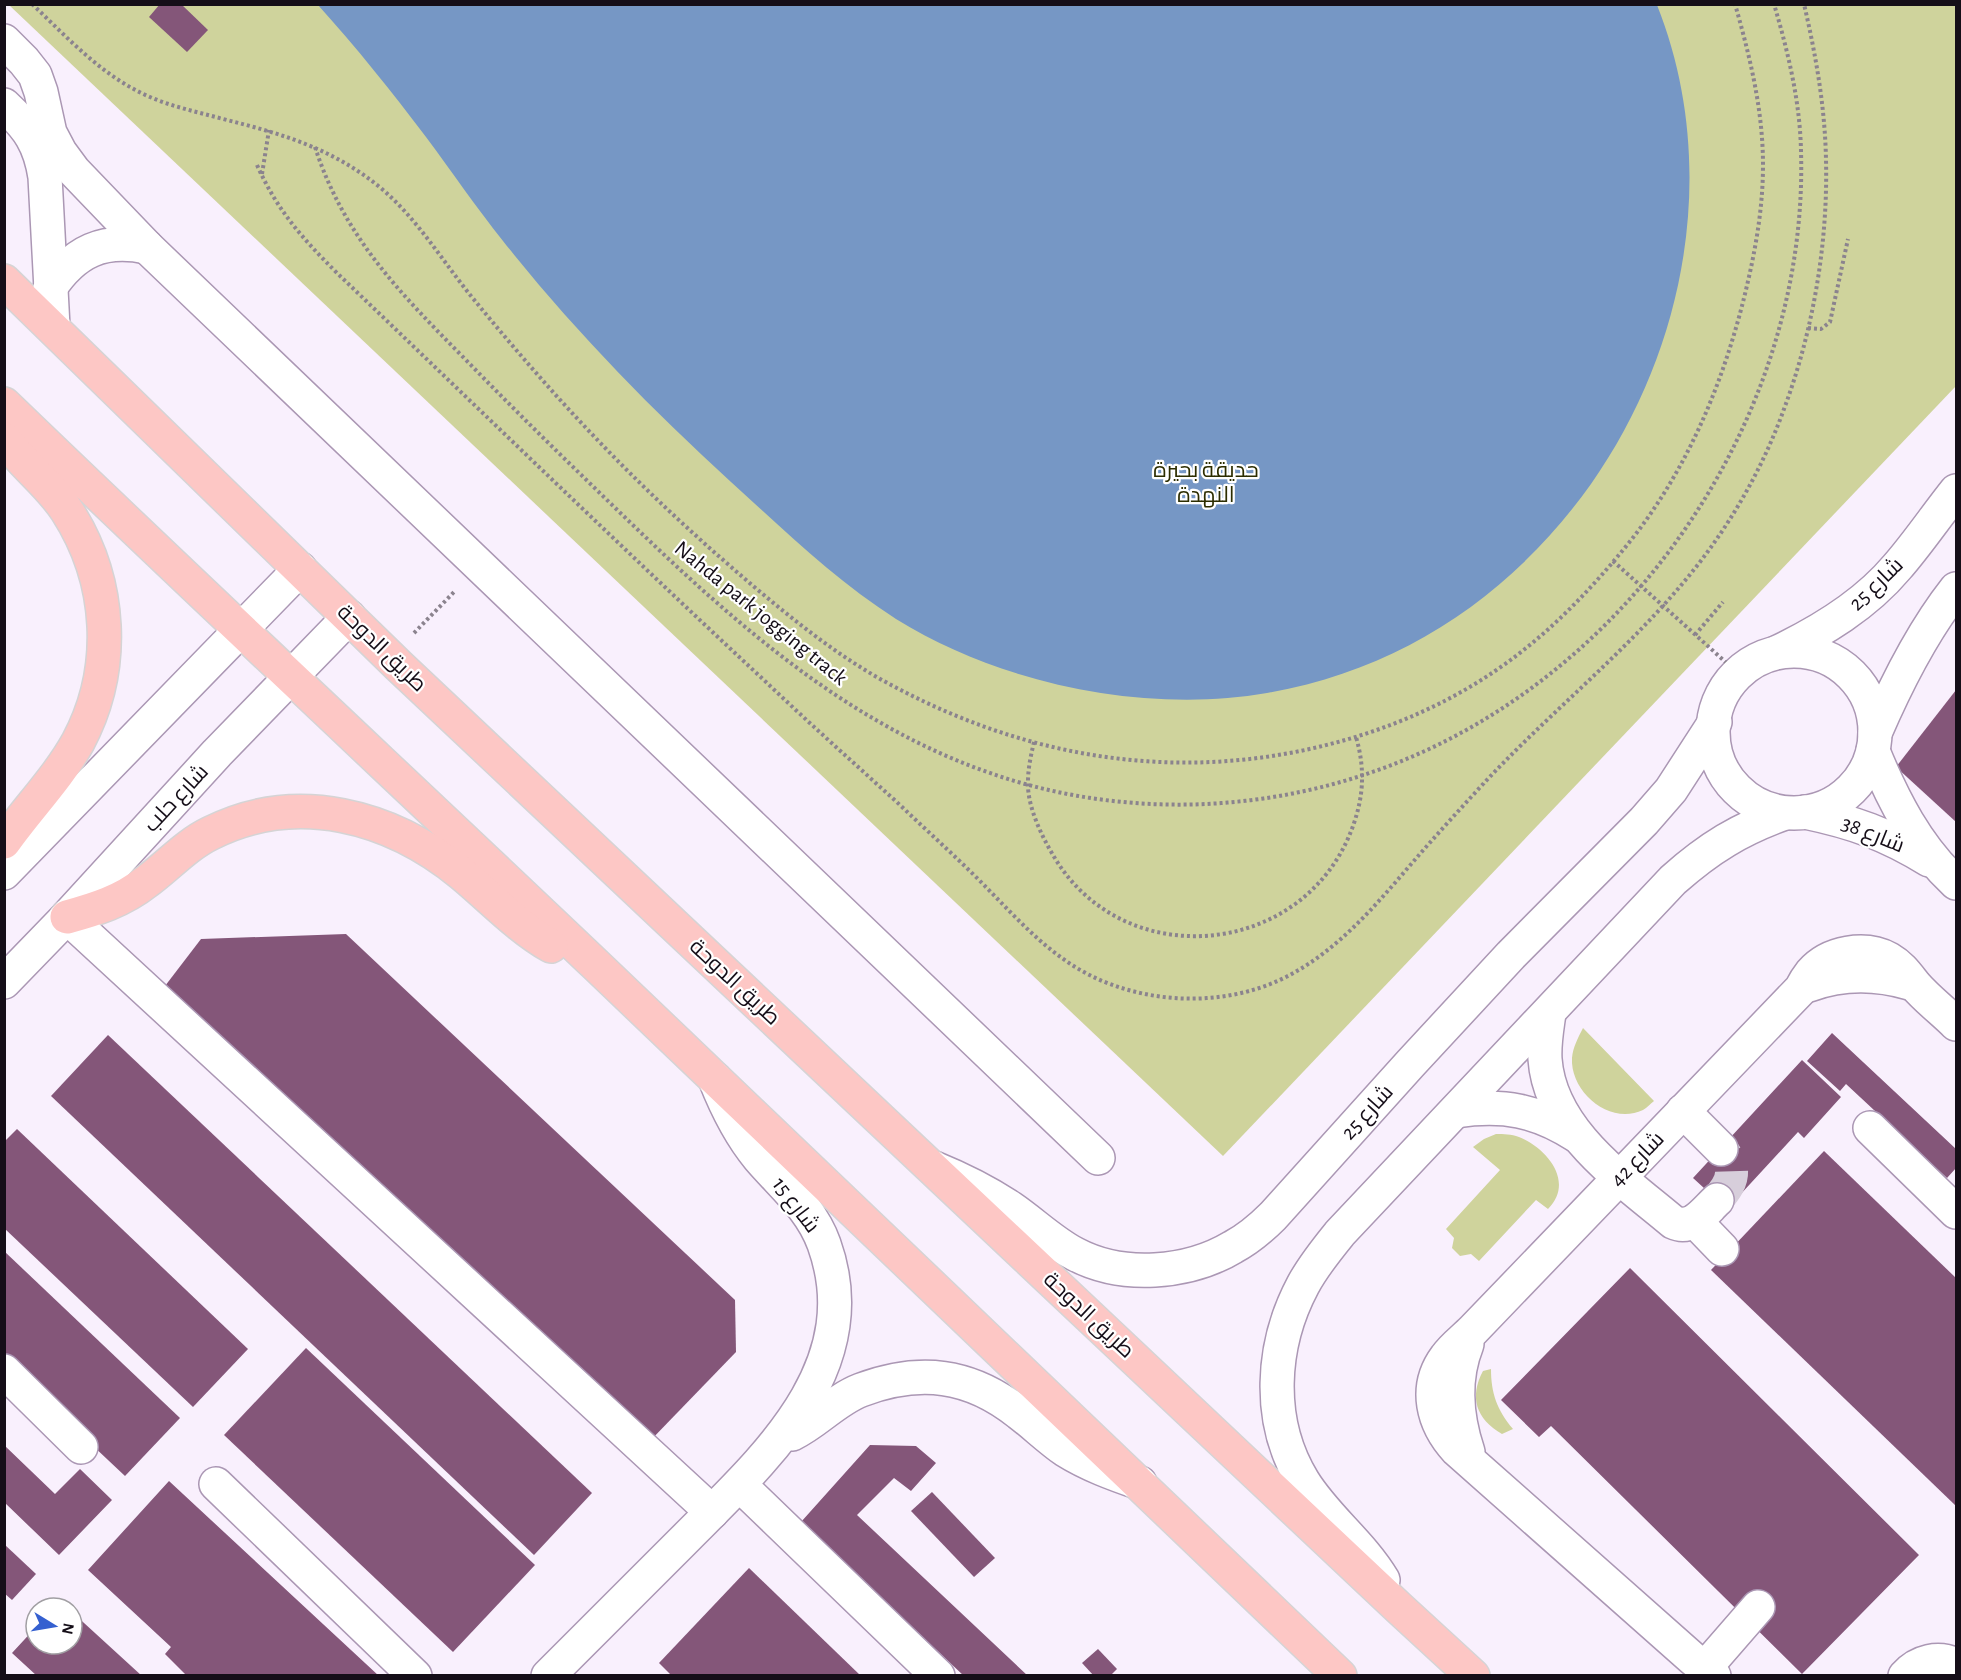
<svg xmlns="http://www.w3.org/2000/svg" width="1961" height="1680" viewBox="0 0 1961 1680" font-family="'Alegreya Sans',Cairo,sans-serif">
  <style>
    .green { fill: #cfd39c }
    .water { fill: #7697c5 }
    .building { fill: #845679 }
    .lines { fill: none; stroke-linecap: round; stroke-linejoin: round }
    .minor-tunnel { stroke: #d7cedb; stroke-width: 33; stroke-dasharray: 33 16; stroke-linecap: butt }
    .minor-casing { stroke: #ab97b4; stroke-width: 36 }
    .major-casing { stroke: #d5d4d5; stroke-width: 36 }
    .path { stroke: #8b838e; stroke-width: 4; stroke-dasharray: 3 3; stroke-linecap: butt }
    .minor { stroke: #fff; stroke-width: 33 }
    .major { stroke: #fdc7c5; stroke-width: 33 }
    .labels { text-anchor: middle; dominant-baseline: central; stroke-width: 4.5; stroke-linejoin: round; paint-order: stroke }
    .park-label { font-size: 22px; fill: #2c2d00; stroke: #fff }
    .street-label { font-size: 22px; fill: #150e18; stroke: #fff }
  </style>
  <rect width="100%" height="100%" fill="#f9f0fd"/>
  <g class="green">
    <polygon points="9,5 1956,5 1956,386 1223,1156"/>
    <path d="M 1583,1028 L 1654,1101 C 1651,1103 1647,1108 1643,1110 C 1610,1126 1570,1092 1572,1058 C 1573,1047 1578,1038 1583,1028 Z"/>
    <path d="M 1496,1134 C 1504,1134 1511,1134 1519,1137 C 1547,1148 1575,1182 1548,1209 L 1536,1200 L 1479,1261 L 1471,1254 L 1460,1256 L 1452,1248 L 1454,1238 L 1446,1229 L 1500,1170 L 1473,1147 L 1484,1139 Z"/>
    <path d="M 1491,1369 C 1491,1393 1497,1410 1513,1429 L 1502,1434 C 1476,1419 1469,1397 1483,1371 Z"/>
  </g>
  <path class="water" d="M 318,5 L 1657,5 C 1720,163 1688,346 1591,484 C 1511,596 1402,669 1267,693 C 1146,714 1000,684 896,619 C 835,580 784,530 731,482 C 649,407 572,328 503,241 C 476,207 452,172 426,137 C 392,92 356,47 318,5 Z"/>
  <g class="building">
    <polygon points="160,4 181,4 208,30 187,52 149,17"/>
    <polygon points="1956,690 1956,822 1896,767"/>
    <polygon points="346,934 735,1300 736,1352 648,1443 165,986 201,939"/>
    <polygon points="1832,1033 1956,1149 1956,1168 1947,1178 1846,1084 1840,1091 1807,1061"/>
    <polygon points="108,1035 592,1493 534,1555 51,1096"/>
    <polygon points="1802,1060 1841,1097 1804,1138 1798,1132 1727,1209 1693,1178"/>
    <polygon points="17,1129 248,1349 193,1407 4,1228 4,1142"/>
    <polygon points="1824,1151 1956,1278 1956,1506 1711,1270"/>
    <polygon points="4,1251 180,1418 125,1476 4,1362"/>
    <polygon points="1630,1268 1919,1555 1802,1674 1551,1426 1539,1437 1501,1400"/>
    <polygon points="306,1348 535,1565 453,1652 224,1435"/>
    <polygon points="4,1445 55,1494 80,1469 112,1500 59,1555 4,1502"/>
    <polygon points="870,1445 916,1446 936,1463 911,1491 894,1478 857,1515 1028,1676 964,1676 801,1522"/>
    <polygon points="169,1481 379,1676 187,1676 165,1654 171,1647 88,1570"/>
    <polygon points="932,1492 995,1558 974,1577 911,1511"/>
    <polygon points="4,1544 36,1574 12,1600 4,1593"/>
    <polygon points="749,1568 861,1676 672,1676 659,1663"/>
    <polygon points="72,1612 142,1676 37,1676 12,1653 36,1627 36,1644 72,1644"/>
    <polygon points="1098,1649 1117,1669 1110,1676 1094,1676 1082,1663"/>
  </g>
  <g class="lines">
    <path class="minor-tunnel" d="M 1717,1200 C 1733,1182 1738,1169 1721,1149"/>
    <defs>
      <g id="minor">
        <polyline points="4,41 24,61 35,75 41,92 50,133 60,152 74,171 147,247 1098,1158"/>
        <path d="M 4,105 C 29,128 40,144 45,177 L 53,327"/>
        <path d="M 50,288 C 75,251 103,238 147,247"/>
        <circle cx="1794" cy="732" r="81"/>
        <path d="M 1778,652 C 1822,631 1865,605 1897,567 C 1918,543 1936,516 1956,491"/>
        <path d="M 1875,733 C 1897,682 1922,632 1956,589"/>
        <path d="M 1873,751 C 1893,800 1917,847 1956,883"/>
        <path d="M 1805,812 C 1853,822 1887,834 1929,860"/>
        <polyline points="4,873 300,569"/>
        <polyline points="67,917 712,1512"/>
        <polyline points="4,982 67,917 217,753 349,617"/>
        <path d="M 1809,985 C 1842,973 1875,973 1909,983"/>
        <path d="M 1549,1013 C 1547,1028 1544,1043 1545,1059 C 1550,1131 1622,1179 1673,1222 C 1692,1231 1704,1212 1717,1200"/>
        <path d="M 1456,1111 C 1503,1104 1537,1110 1577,1136"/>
        <polyline points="1683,1111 1721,1149"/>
        <polyline points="1870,1128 1956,1212"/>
        <path d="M 934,1168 C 961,1179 987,1192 1011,1208 C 1033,1223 1052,1242 1075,1254 C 1122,1279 1188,1274 1233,1247 C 1248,1239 1261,1228 1273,1216 L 1410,1064 L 1511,955 L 1644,821 L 1671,790 L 1715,722"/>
        <polyline points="1695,1221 1722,1249"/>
        <path d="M 1467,1344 C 1453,1379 1456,1416 1468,1452"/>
        <polyline points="4,1371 81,1447"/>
        <path d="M 792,1434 C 817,1422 835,1400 861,1390 C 920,1368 970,1374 1019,1413 C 1035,1425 1049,1439 1065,1450 C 1089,1465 1114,1474 1140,1483"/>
        <polyline points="216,1484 415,1676"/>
        <polyline points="740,1485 938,1676"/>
        <path d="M 1383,1580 C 1361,1543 1325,1517 1303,1481 C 1266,1421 1271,1345 1303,1285 C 1313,1266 1327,1249 1340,1233 L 1673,880 C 1709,848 1740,829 1785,813"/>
        <polyline points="1705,1668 1758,1607"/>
        <path d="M 548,1676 C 593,1631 638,1586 683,1541 C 762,1461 869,1369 824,1244 C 811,1208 783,1186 759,1158 C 739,1134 726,1107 715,1079"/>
        <path d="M 1714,1676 L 1693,1659 L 1457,1450 C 1433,1424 1423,1388 1446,1357 C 1453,1347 1464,1339 1473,1330 L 1801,989 C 1804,983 1807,978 1811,973 C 1829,952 1865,946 1889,959 C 1901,966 1907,975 1915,985 C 1927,999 1943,1011 1956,1024"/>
        <path d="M 1905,1676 C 1918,1661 1939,1656 1956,1665"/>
      </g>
      <g id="major">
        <polyline points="4,281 399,666 1399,1608 1473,1676"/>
        <path d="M 4,404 C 200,593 399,778 596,965 C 845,1201 1093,1438 1340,1676"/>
        <path d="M 4,439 C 23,465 50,484 67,511 C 112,581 117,669 78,742 C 58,778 28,808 4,842"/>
        <path d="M 67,917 C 96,909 122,901 146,882 C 168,866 186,845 211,833 C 297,790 391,816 462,874 C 491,898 518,927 551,946"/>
      </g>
    </defs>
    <use href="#minor" class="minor-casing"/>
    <use href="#major" class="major-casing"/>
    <g class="path">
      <path d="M 32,4 C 69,39 103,77 150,97 C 173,107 198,112 223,119 C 283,134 334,149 382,189 C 417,219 442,260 471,296 C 516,351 563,405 613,456 C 657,501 704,544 752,585 C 797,623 843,660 895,687 C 1046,767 1209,786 1371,732 C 1415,717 1457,697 1495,671 C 1544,638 1586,595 1623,550 C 1683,478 1720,392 1743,302 C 1754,258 1763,212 1763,165 C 1763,110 1750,57 1735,4"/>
      <path d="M 315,147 C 344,237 400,293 465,359 C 500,395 535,430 571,465 C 705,595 839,732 1025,784 C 1173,825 1335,804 1468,729 C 1671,615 1808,384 1801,151 C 1800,101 1788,52 1774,4"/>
      <path d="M 257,165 C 277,210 302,238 337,273 C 479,409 621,547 766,682 C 810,724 855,764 900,805 C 926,830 953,854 979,880 C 1019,920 1055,964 1110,984 C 1166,1005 1232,1004 1286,977 C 1341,949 1380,900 1419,855 C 1440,831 1462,807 1484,783 C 1555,707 1640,641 1703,558 C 1737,513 1765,462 1784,409 C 1813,331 1828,244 1826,160 C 1825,107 1816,56 1804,4"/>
      <polyline points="262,174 269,130"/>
      <polyline points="1808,328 1821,329 1830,322 1848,239"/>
      <polyline points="1613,561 1739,674"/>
      <polyline points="414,633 455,591"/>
      <polyline points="1695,635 1723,602"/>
      <path d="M 1034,742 C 1031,755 1028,768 1028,782 C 1027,805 1041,835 1053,855 C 1123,976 1306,958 1353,826 C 1364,795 1365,768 1356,737"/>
    </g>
    <use href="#minor" class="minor"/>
    <use href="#major" class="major"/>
  </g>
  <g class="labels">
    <g class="park-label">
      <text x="1206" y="470">حديقة بحيرة<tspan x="1206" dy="25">النهدة</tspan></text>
    </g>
    <g class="street-label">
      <text transform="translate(1876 584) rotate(-44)">شارع 25</text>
      <text transform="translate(761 613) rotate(39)">Nahda park jogging track</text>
      <text transform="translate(382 648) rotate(44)">طريق الدوحة</text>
      <text transform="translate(176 798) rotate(-47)">شارع حلب</text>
      <text transform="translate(1873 834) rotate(22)">شارع 38</text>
      <text transform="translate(735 982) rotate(43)">طريق الدوحة</text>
      <text transform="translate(1367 1112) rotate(-48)">شارع 25</text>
      <text transform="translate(1637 1159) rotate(-46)">شارع 42</text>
      <text transform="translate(796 1205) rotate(53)">شارع 15</text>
      <text transform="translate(1089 1315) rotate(43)">طريق الدوحة</text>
    </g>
  </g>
  <rect width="1961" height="1680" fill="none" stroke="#150e18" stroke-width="12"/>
  <g transform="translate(54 1626) rotate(101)"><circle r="28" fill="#ffffff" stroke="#a19fa3" stroke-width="1.5"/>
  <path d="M0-4.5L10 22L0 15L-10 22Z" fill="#3560d0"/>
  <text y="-9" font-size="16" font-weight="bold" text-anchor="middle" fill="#150e18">N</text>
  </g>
</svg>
